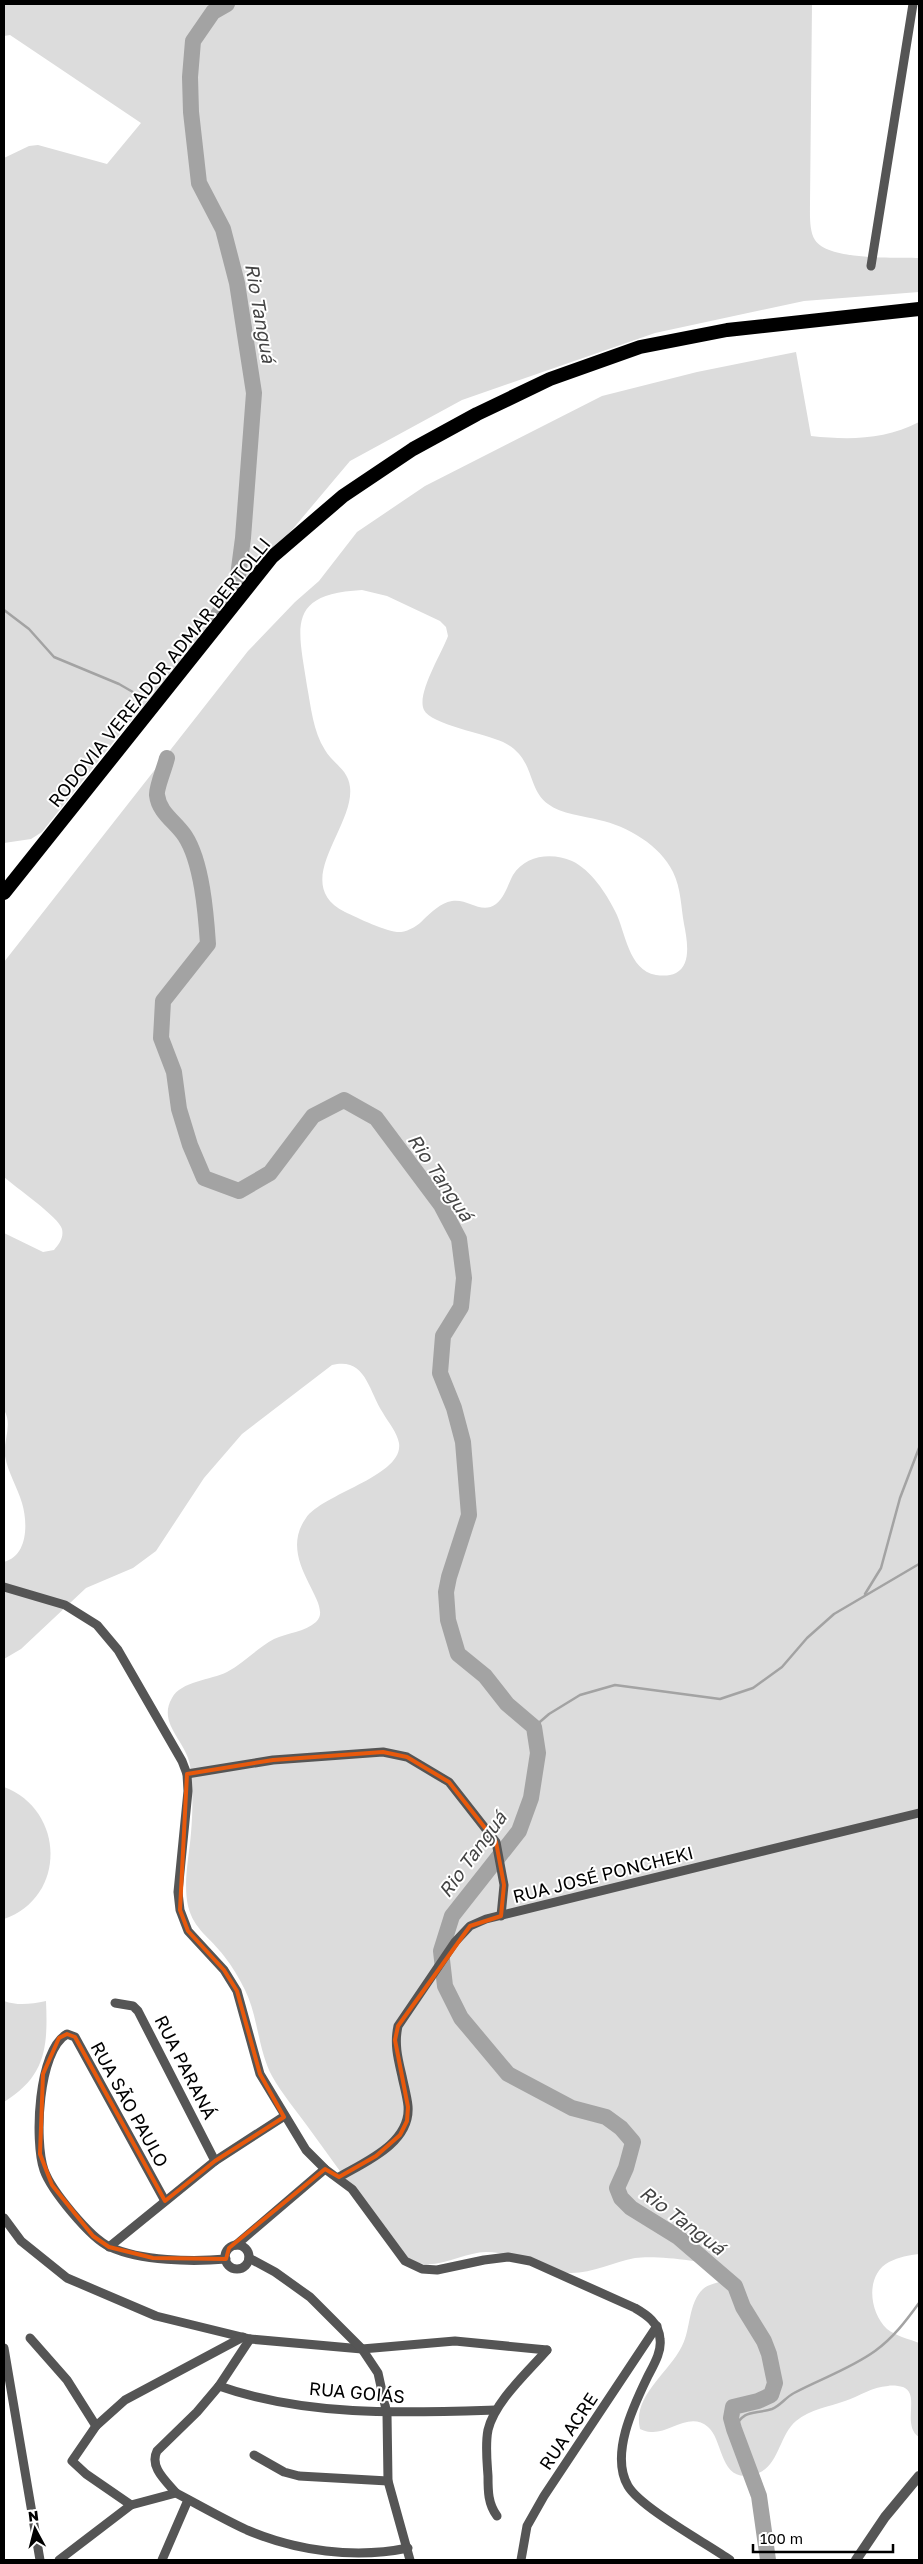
<svg xmlns="http://www.w3.org/2000/svg" width="923" height="2564" viewBox="0 0 923 2564" font-family="'Golos Text',sans-serif">
  <style>
    .green { fill: #dcdcdc; fill-rule: evenodd }
    .lines { fill: none; stroke-linecap: round; stroke-linejoin: round }
    .stream { stroke: #a3a3a3; stroke-width: 2.5 }
    .river { stroke: #a3a3a3; stroke-width: 16 }
    .minor { stroke: #555; stroke-width: 9 }
    .tertiary { stroke: #555; stroke-width: 10 }
    .trunk { stroke: #000; stroke-width: 14 }
    .marked { fill: none; stroke: #e8590c; stroke-width: 4; stroke-linejoin: round }
    .labels { text-anchor: middle; dominant-baseline: central; stroke-width: 4; stroke-linejoin: round; paint-order: stroke }
    .street-label { font-size: 18px; fill: #000; stroke: #fff }
    .water-label { font-size: 19px; font-style: italic; fill: #444; stroke: #fff }
  </style>
  <rect width="100%" height="100%" fill="#fff"/>
  <g class="green">
    <path d="M 4,4 L 812,4 L 810,202 C 810,214 809,231 815,240 C 828,261 896,257 919,258 L 919,292 L 804,301 L 655,333 L 462,400 L 350,461 L 115,740 L 42,832 L 31,839 L 4,843 L 4,158 L 29,146 L 38,145 L 107,164 L 141,123 L 10,35 L 4,36 Z"/>
    <path d="M 796,352 L 811,436 C 849,440 884,440 919,422 L 919,2254 C 909,2255 899,2257 889,2262 C 865,2275 869,2312 887,2329 C 896,2336 909,2339 919,2343 L 919,2437 C 901,2425 921,2394 903,2387 C 899,2386 892,2385 888,2386 C 872,2387 860,2396 845,2401 C 829,2407 810,2409 796,2421 C 779,2435 779,2467 756,2474 C 719,2486 724,2440 708,2427 C 690,2411 668,2434 651,2432 C 647,2432 643,2430 640,2429 C 632,2396 669,2373 682,2346 C 691,2329 688,2303 703,2289 C 711,2282 723,2284 730,2275 L 725,2268 C 704,2261 657,2255 635,2258 C 614,2262 593,2273 571,2273 C 542,2273 516,2252 486,2252 C 463,2252 434,2273 411,2260 C 404,2256 398,2247 392,2242 C 363,2204 336,2165 308,2127 C 296,2110 282,2094 272,2076 C 258,2050 258,2016 245,1990 C 239,1978 232,1966 224,1956 C 210,1937 194,1930 188,1906 C 183,1882 189,1858 191,1833 C 193,1810 193,1788 190,1765 C 186,1741 157,1723 172,1698 C 181,1681 211,1680 227,1672 C 244,1663 257,1648 274,1639 C 287,1633 305,1632 316,1622 C 336,1604 275,1561 306,1518 C 323,1493 404,1476 399,1443 C 397,1432 388,1422 383,1413 C 368,1390 366,1357 332,1365 L 242,1434 L 204,1478 L 156,1551 L 133,1568 L 86,1588 L 21,1649 L 4,1659 L 4,1562 C 28,1556 28,1523 22,1503 C 17,1486 8,1473 5,1456 C 3,1440 13,1425 4,1410 L 4,1233 L 43,1252 L 54,1250 C 59,1244 64,1238 62,1229 C 59,1217 15,1187 4,1177 L 4,962 L 248,651 L 295,602 L 319,581 L 357,532 L 425,486 L 602,396 L 697,372 ZM 362,590 L 387,596 L 440,621 L 446,627 L 448,636 C 442,653 416,694 424,710 C 430,724 486,734 503,742 C 536,758 526,788 548,804 C 561,814 584,816 599,820 C 627,826 660,845 673,872 C 681,888 681,907 684,924 C 687,939 692,965 676,973 C 670,976 663,976 656,975 C 628,970 626,932 615,911 C 606,893 591,870 572,861 C 552,852 525,855 513,875 C 508,884 505,897 496,904 C 481,915 468,898 452,901 C 440,903 432,912 424,919 C 419,925 409,931 401,932 C 388,933 358,918 345,912 C 289,884 355,827 350,787 C 348,769 333,764 325,750 C 313,731 311,707 307,686 C 298,627 286,594 362,590 Z"/>
    <path d="M 4,1787 C 65,1810 67,1897 4,1919 Z"/>
    <path d="M 4,2001 C 18,2006 31,2004 46,2001 C 48,2047 46,2076 4,2102 Z"/>
  </g>
  <g class="lines">
    <g class="stream">
      <polyline points="4,610 29,629 54,657 119,684 145,699"/>
      <polyline points="865,1594 881,1568 900,1498 919,1448"/>
      <polyline points="534,1727 549,1714 580,1695 615,1685 720,1699 753,1688 782,1667 807,1638 834,1614 919,1564"/>
      <path d="M 734,2429 C 745,2408 753,2415 772,2409 C 780,2406 786,2397 794,2393 C 820,2379 850,2369 875,2351 C 893,2338 906,2321 919,2303"/>
    </g>
    <g class="river">
      <polyline points="214,620 228,601 238,576 243,538 254,393 237,283 223,229 199,183 191,112 190,77 193,41 213,12 227,4"/>
      <path d="M 167,758 C 165,767 156,788 157,795 C 159,813 176,822 185,836 C 202,862 206,914 208,944 L 163,1001 L 161,1038 L 174,1072 L 179,1109 L 190,1145 L 204,1178 L 239,1191 L 270,1173 L 313,1116 L 344,1100 L 376,1118 L 441,1205 L 459,1239 L 464,1278 L 461,1307 L 443,1336 L 440,1373 L 454,1408 L 463,1442 L 469,1515 L 449,1577 L 446,1592 L 448,1620 L 458,1654 L 485,1676 L 507,1704 L 534,1727 L 538,1753 L 531,1798 L 519,1831 L 452,1916 L 441,1951 L 445,1986 L 461,2018 L 508,2074 L 572,2108 L 606,2117 L 621,2128 L 633,2142 L 626,2168 L 617,2188 L 621,2198 L 631,2208 L 678,2237 L 735,2286 L 743,2307 L 764,2341 L 769,2354 L 775,2383 L 771,2395 L 758,2401 L 733,2407 L 731,2418 L 734,2429 L 759,2496 L 768,2560"/>
    </g>
    <g class="minor">
      <polyline points="871,266 913,4"/>
      <path d="M 4,1587 L 65,1605 L 97,1625 L 118,1650 L 182,1761 L 187,1774 L 188,1791 L 178,1892 L 180,1910 L 188,1931 L 224,1970 L 237,1991 L 260,2074 L 306,2150 L 325,2169 L 352,2189 L 405,2261 L 422,2269 L 437,2270 L 484,2260 L 508,2257 L 530,2261 L 635,2308 C 647,2315 659,2323 660,2339 C 662,2352 653,2366 647,2378 C 633,2407 610,2455 628,2486 C 641,2508 706,2543 730,2560"/>
      <polyline points="187,1774 273,1760 383,1752 407,1757 449,1782 496,1842 504,1885 501,1916"/>
      <polyline points="115,2003 133,2006 138,2011 215,2161"/>
      <path d="M 339,2177 C 365,2162 411,2143 408,2106 C 407,2096 404,2086 402,2076 C 398,2059 394,2044 398,2026 L 455,1942 L 470,1926 L 486,1919 L 919,1813"/>
      <path d="M 165,2201 L 75,2037 L 67,2034 C 38,2050 34,2141 44,2170 C 51,2190 90,2238 110,2247 C 141,2261 192,2262 226,2259"/>
      <polyline points="4,2218 21,2241 67,2278 156,2316 250,2339 362,2349 455,2341 547,2350"/>
      <polyline points="236,2245 325,2169"/>
      <circle cx="237" cy="2257" r="12"/>
      <polyline points="109,2247 215,2161 283,2117"/>
      <polyline points="249,2258 275,2272 310,2297 362,2349 378,2373 387,2414 388,2481 410,2560"/>
      <polyline points="30,2338 67,2380 96,2426"/>
      <polyline points="4,2348 40,2560"/>
      <path d="M 219,2386 C 307,2417 404,2413 495,2410"/>
      <polyline points="254,2455 284,2472 299,2476 388,2481"/>
      <path d="M 176,2493 C 166,2481 149,2467 157,2451 L 197,2412 L 219,2386 L 250,2339"/>
      <polyline points="131,2505 86,2474 72,2461 96,2426 125,2400 243,2337"/>
      <path d="M 497,2516 C 488,2504 488,2491 488,2476 C 487,2461 485,2445 488,2430 C 495,2401 528,2372 547,2350"/>
      <path d="M 59,2560 L 131,2505 L 176,2493 C 199,2505 223,2519 247,2530 C 296,2551 355,2559 408,2548"/>
      <polyline points="162,2560 188,2500"/>
      <polyline points="521,2560 527,2526 544,2496 657,2326"/>
    </g>
    <polyline class="tertiary" points="856,2560 885,2517 919,2476"/>
    <polyline class="trunk" points="4,893 272,557 343,496 413,449 477,414 550,379 640,347 727,330 919,309"/>
  </g>
  <path class="marked" d="M 383,1752 L 407,1757 L 449,1782 L 496,1842 L 504,1885 L 501,1916 L 470,1926 L 398,2026 L 395,2040 L 408,2107 L 407,2121 L 400,2135 L 376,2156 L 339,2177 L 325,2169 L 229,2248 L 226,2259 L 153,2258 L 109,2247 L 93,2236 L 52,2185 L 40,2154 L 43,2074 L 59,2038 L 67,2034 L 75,2037 L 165,2201 L 215,2161 L 284,2117 L 260,2074 L 237,1991 L 224,1970 L 188,1931 L 180,1910 L 187,1774 L 273,1760 Z"/>
  <g class="labels">
    <g class="street-label">
      <text transform="translate(159 672) rotate(-51)">RODOVIA VEREADOR ADMAR BERTOLLI</text>
      <text transform="translate(603 1874) rotate(-14)">RUA JOSÉ PONCHEKI</text>
      <text transform="translate(186 2067) rotate(63)">RUA PARANÁ</text>
      <text transform="translate(130 2104) rotate(61)">RUA SÃO PAULO</text>
      <text transform="translate(357 2392) rotate(5)">RUA GOIÁS</text>
      <text transform="translate(568 2431) rotate(-56)">RUA ACRE</text>
    </g>
    <g class="water-label">
      <text transform="translate(261 313) rotate(80)">Rio Tanguá</text>
      <text transform="translate(441 1177) rotate(56)">Rio Tanguá</text>
      <text transform="translate(472 1854) rotate(-54)">Rio Tanguá</text>
      <text transform="translate(683 2220) rotate(37)">Rio Tanguá</text>
    </g>
  </g>
  <rect width="923" height="2564" fill="none" stroke="#000000" stroke-width="10"/>
  <g transform="translate(35 2529) rotate(353)" stroke="#ffffff" stroke-width="4" paint-order="stroke">
  <path d="M0-4L9 19L0 12L-9 19Z" fill="#000000"/>
  <text y="-8" font-size="14" font-weight="bold" text-anchor="middle" fill="#000000">N</text>
  </g>
  <path d="M753 2544v8h140v-8" fill="none" stroke="#000000" stroke-width="2.5"/>
  <text x="760" y="2544" font-size="15" fill="#000000" stroke="#ffffff" stroke-width="4" paint-order="stroke">100 m</text>
</svg>
